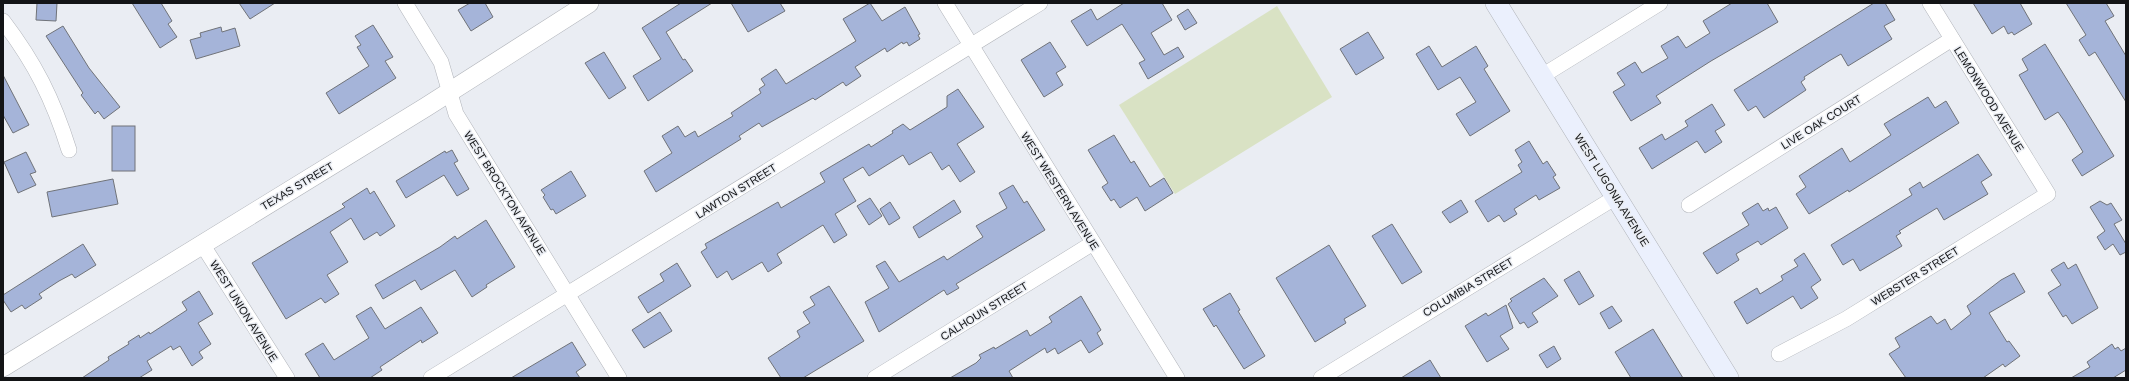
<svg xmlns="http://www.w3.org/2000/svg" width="2129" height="381" viewBox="0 0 2129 381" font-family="Arial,sans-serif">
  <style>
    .green { fill: #d9e2c4 }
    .building { fill: #a5b4d9; stroke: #707379 }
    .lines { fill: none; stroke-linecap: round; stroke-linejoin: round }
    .minor-casing { stroke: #b2b5bb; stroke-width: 16 }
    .tertiary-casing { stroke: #b2b5bb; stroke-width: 20 }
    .secondary-casing { stroke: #b2b5bb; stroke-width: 22 }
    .minor { stroke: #fff; stroke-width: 15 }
    .tertiary { stroke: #fff; stroke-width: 19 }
    .secondary { stroke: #ebf0fd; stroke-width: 21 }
    .labels { text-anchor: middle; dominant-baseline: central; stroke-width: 3; stroke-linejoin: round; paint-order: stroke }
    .street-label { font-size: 11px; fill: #131416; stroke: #eaedf3 }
  </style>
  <rect width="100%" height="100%" fill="#eaedf3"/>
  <polygon class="green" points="1277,6 1332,97 1175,194 1119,105"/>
  <g class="building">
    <polygon points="37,3 57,3 56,21 36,20"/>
    <polygon points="132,3 161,3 172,21 168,24 177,37 160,48"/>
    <polygon points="239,3 275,3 250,19"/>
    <polygon points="470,3 485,3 493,17 471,31 458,10"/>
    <polygon points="681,3 712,3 666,32 683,60 685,59 693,71 648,101 633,76 661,59 642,28"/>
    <polygon points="731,3 780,3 785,11 748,32"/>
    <polygon points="870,3 882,21 905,7 920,34 918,35 920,39 909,46 907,42 903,44 902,42 887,52 885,48 855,67 861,76 846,86 843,82 815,100 813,98 762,127 759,123 739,136 741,139 656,192 644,171 672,153 662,136 678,126 685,137 695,131 698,137 733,116 731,113 761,93 759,89 765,85 761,79 776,69 786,84 856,41 843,19"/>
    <polygon points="1124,3 1162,3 1172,20 1151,33 1164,55 1178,47 1184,57 1148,79 1139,63 1145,60 1122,24 1087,46 1071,21 1091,9 1097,20"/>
    <polygon points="1732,3 1767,3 1778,22 1711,61 1656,96 1661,103 1631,121 1613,92 1625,85 1617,73 1635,62 1642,73 1668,58 1661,46 1678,36 1686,48 1710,33 1703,21"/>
    <polygon points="1874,3 1885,3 1895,20 1884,26 1892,39 1848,66 1841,54 1829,61 1804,77 1805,79 1801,82 1806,90 1764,118 1756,106 1748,111 1734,90"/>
    <polygon points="1973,3 2020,3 2032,24 2014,35 2012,32 2008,34 2004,26 1992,34"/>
    <polygon points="2066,3 2106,3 2114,16 2105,21 2126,56 2126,102 2095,52 2089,56 2079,40 2086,35"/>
    <polygon points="1188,9 1197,23 1185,30 1177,16"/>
    <polygon points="373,25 393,57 385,61 396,78 339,114 326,93 369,66 357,47 361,45 355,36"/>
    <polygon points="63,26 89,68 120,107 104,119 98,111 95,114 81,95 83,93 46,36"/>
    <polygon points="221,27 222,32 235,28 240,46 196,59 190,40 201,37 200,33"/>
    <polygon points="1368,32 1384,58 1356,75 1340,49"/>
    <polygon points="1050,42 1066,67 1056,73 1063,85 1044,97 1021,60"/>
    <polygon points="2045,44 2114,156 2082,176 2072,160 2083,152 2065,122 2058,112 2045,120 2019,75 2028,70 2022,59"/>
    <polygon points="1429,46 1442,67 1476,46 1488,66 1484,69 1510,111 1470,136 1456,114 1476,102 1460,77 1438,90 1416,54"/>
    <polygon points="604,52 626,88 609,99 585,63"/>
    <polygon points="3,75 29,125 13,133 3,115"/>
    <polygon points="958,89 984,127 957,144 975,172 960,182 949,165 942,170 931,152 909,165 903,155 869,176 863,167 843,179 856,201 835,214 847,235 834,243 823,225 777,254 782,263 768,272 762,262 732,280 727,271 717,278 701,252 707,248 705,244 778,202 781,208 825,182 820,173 869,144 871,147 893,133 892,131 903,124 910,130 947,107 947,96"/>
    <polygon points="1928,97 1935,108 1946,101 1959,123 1849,192 1848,190 1809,214 1796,194 1806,187 1799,176 1842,148 1850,162 1891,135 1884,124"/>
    <polygon points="1712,104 1725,125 1715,131 1722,142 1705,153 1697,141 1652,169 1639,148 1662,134 1665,140 1688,126 1685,121"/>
    <rect x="112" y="126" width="23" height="45"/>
    <polygon points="1114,135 1131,163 1134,161 1150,187 1164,178 1173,193 1145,211 1137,197 1120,208 1114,199 1111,201 1102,187 1108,183 1088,150"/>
    <polygon points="1529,141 1543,164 1547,161 1556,175 1553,177 1560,188 1539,200 1536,195 1514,209 1517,214 1504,222 1499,215 1488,222 1475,201 1522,172 1518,165 1522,162 1515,150"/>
    <polygon points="452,150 458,161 454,163 469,189 457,196 444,175 406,198 396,181 445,151 446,153"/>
    <polygon points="26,152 36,172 30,174 36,185 18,193 4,162"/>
    <polygon points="1978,154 1992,175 1981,182 1988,194 1944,220 1937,208 1899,231 1901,233 1896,236 1902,246 1860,271 1853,259 1843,265 1831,245 1912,195 1909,189 1920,182 1923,188"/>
    <polygon points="571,171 586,196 556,214 553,209 551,210 543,197 545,195 541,190"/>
    <polygon points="113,179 118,204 52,217 47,192"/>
    <polygon points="1013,185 1024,203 1027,201 1045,230 956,284 959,288 947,295 944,290 879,332 865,302 889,288 876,266 885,261 899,282 944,256 947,260 983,237 976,226 1007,208 999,193"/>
    <polygon points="367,188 370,194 374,191 395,226 380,236 377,232 364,240 351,218 330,232 348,262 327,275 339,294 325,303 321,298 286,319 252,263 345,207 342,204"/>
    <polygon points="870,198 882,216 869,225 857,206"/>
    <polygon points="954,200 961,212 919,238 913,227"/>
    <polygon points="1461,200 1468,212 1450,223 1442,212"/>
    <polygon points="2100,201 2107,205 2111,203 2122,220 2114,224 2126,244 2126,252 2120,255 2113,244 2105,250 2097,237 2105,231 2090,207"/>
    <polygon points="890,202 900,218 889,225 880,209"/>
    <polygon points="1758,203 1763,211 1768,208 1769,211 1776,207 1788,228 1761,245 1758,241 1736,254 1739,260 1717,274 1703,253 1749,225 1742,213"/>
    <polygon points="486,220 515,267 486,285 487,287 472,297 455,270 421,290 415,280 383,299 375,285 440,247 455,236 457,239"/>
    <polygon points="1392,224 1422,272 1402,284 1372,236"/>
    <polygon points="83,244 96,265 75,278 72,274 59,281 39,294 42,298 25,309 22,305 11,312 3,300 3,295"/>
    <polygon points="1329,245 1366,306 1344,319 1346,323 1315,342 1276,278"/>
    <polygon points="1804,253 1821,280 1811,287 1818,298 1801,309 1793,296 1747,324 1734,302 1757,288 1760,294 1783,280 1781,276 1798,266 1794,260"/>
    <polygon points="2064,262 2068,269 2076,264 2098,308 2072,324 2066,315 2063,317 2048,293 2061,285 2051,270"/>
    <polygon points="677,263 691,286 648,313 638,297 664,281 660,274"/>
    <polygon points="1579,271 1594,296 1579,305 1564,280"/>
    <polygon points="2014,273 2025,292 1989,313 2007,342 2009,341 2020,356 2005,367 2003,364 1983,378 1906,378 1889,354 1900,347 1895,338 1931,316 1937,324 1945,319 1951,330 1971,314 1967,306 2001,280"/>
    <polygon points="1544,278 1558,296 1532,313 1538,322 1528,328 1524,322 1520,324 1508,304 1512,301 1510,299"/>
    <polygon points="829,286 864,341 803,378 781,378 768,358 800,337 797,331 810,323 803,312 815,305 810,297"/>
    <polygon points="199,291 213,314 198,323 211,344 199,352 203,358 192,366 180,346 173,350 171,346 147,361 152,370 139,378 82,378 109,360 108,357 129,344 128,342 139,335 140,338 149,332 150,334 187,310 182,302"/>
    <polygon points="1230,293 1240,310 1238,311 1265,356 1244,369 1216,325 1214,327 1203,309"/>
    <polygon points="1081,296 1101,330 1097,333 1103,344 1089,353 1081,340 1058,354 1055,348 1047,353 1045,348 1009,371 1013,378 950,378 976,363 981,358 979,355 994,347 995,349 1027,330 1030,336 1052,322 1049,317"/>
    <polygon points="1506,305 1513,328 1500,336 1509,349 1487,362 1465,326 1486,313 1488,316"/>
    <polygon points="1612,306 1622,321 1609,329 1600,313"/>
    <polygon points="371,307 385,329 421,307 438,333 422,343 421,340 380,367 382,370 370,378 320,378 305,354 323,343 334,360 369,338 356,316"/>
    <polygon points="660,312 672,331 644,348 632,330"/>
    <polygon points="1653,329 1683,378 1631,378 1615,352"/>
    <polygon points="572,342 586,365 576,372 580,378 511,378"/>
    <polygon points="2112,344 2115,349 2118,347 2121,351 2126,348 2126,370 2113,378 2071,378 2090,367 2087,362"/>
    <polygon points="1554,346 1561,359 1547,368 1539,355"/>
    <polygon points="1430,360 1441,378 1401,378"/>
  </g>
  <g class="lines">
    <defs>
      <g id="minor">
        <polyline points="405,3 441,62 456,114 619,378"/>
        <polyline points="945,3 1177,378"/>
        <path d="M 3,21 C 35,63 53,99 69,150"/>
        <polyline points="1542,76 1660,3"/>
        <polyline points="1689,205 1952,39"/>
        <polyline points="202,244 287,378"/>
        <polyline points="1779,354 1846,319 2048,194 1930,3"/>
        <polyline points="431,378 1040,3"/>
        <polyline points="875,378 1093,243"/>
        <polyline points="1321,378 1616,197"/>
      </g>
      <polyline id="tertiary" points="3,367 426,107 589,3"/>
      <polyline id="secondary" points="1496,3 1728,378"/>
    </defs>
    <use href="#minor" class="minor-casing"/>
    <use href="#tertiary" class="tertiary-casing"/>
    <use href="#secondary" class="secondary-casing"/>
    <use href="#minor" class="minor"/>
    <use href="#tertiary" class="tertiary"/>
    <use href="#secondary" class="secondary"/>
  </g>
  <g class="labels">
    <g class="street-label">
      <text transform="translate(1989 99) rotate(58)">LEMONWOOD AVENUE</text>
      <text transform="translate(1821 122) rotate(-32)">LIVE OAK COURT</text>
      <text transform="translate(297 186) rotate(-31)">TEXAS STREET</text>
      <text transform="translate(1612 190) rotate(58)">WEST LUGONIA AVENUE</text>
      <text transform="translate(736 191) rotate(-32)">LAWTON STREET</text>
      <text transform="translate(1060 191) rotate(58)">WEST WESTERN AVENUE</text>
      <text transform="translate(505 193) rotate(58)">WEST BROCKTON AVENUE</text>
      <text transform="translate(1915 276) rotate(-32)">WEBSTER STREET</text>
      <text transform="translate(1468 287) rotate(-31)">COLUMBIA STREET</text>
      <text transform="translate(244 311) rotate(58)">WEST UNION AVENUE</text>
      <text transform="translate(984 311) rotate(-32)">CALHOUN STREET</text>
    </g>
  </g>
  <rect width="2129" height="381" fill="none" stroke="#131416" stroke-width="8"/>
</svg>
